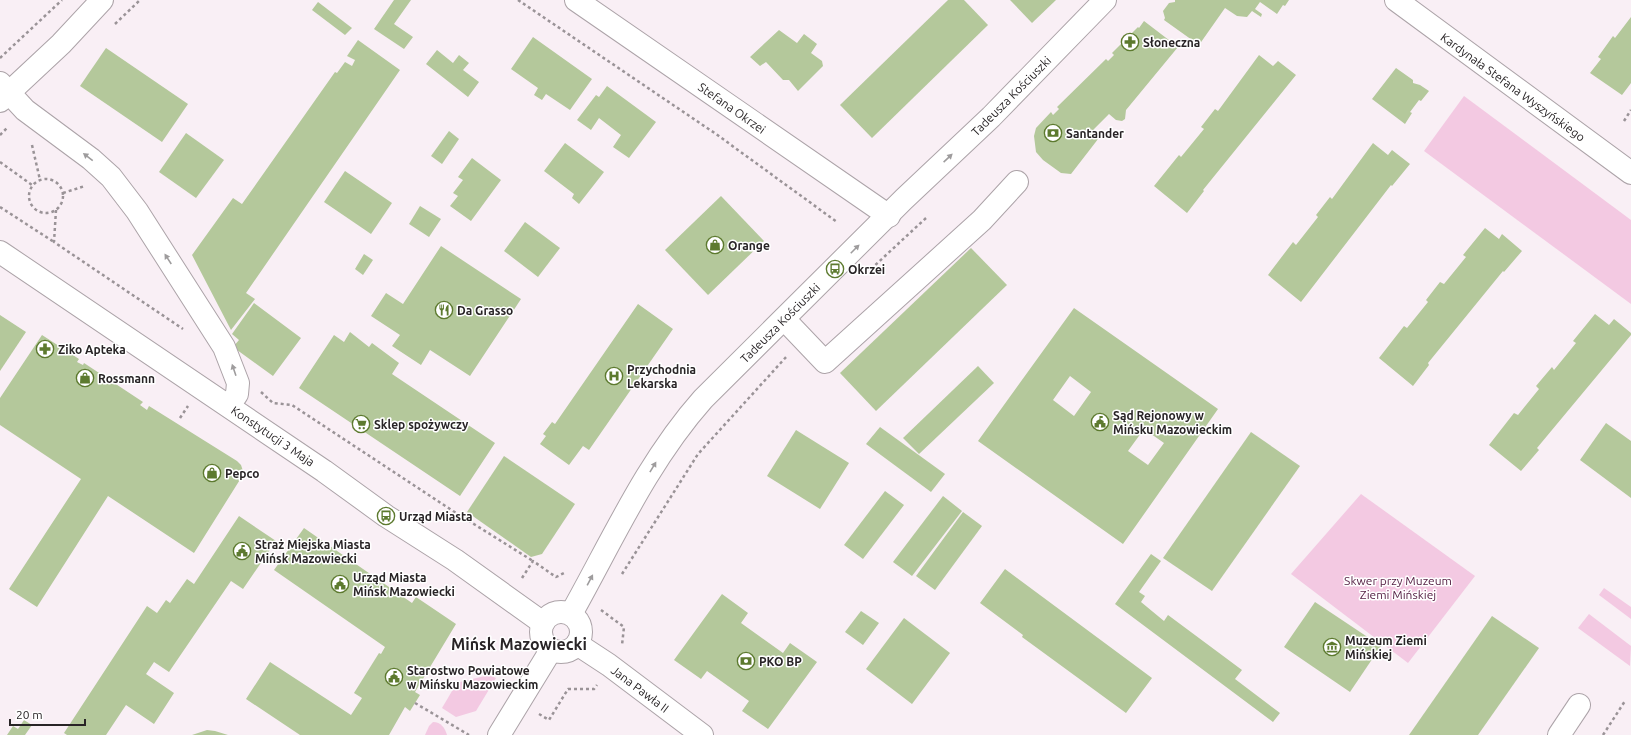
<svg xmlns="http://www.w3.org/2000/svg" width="1631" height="735" viewBox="0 0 1631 735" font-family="Ubuntu,sans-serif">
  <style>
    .green { fill: #f3c9e2 }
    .building { fill: #b4c89b; fill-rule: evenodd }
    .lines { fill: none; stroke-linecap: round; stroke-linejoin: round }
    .minor-casing { stroke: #aca3a8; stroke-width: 24 }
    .path { stroke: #9a9397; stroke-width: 2.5; stroke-dasharray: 3 3; stroke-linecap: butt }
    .minor { stroke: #fff; stroke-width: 22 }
    .oneway { fill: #9e9c9d }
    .labels { text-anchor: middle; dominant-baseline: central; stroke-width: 3; stroke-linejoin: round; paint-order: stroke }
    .poi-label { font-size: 12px; font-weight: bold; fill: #282426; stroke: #fff; text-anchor: start }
    .street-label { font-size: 12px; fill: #282426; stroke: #fff }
    .park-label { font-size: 12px; fill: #501a3f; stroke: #fff }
    .district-label { font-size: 16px; font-weight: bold; fill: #282426; stroke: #fff }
  </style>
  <rect width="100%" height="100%" fill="#f9eff5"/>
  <g class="green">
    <polygon points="1464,96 1631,220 1631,304 1424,151"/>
    <polygon points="1361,494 1475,576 1408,663 1291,574"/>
    <polygon points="1604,588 1631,607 1631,619 1599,595"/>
    <polygon points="1589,614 1631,646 1630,666 1578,628"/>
    <polygon points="489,675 496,678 476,711 456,717 442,708 455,686 460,682"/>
    <path d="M 433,722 C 441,722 445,728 447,735 L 425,735 L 429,726 Z"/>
  </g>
  <g class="building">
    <polygon points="394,0 411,0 394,24 413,37 404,49 374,29"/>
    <polygon points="948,0 964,0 988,25 872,138 840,105"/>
    <polygon points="1010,0 1056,0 1032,23"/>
    <polygon points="1175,0 1289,0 1285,6 1283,5 1277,14 1260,2 1255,9 1262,14 1261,17 1252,11 1247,17 1237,16 1225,8 1199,45 1164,20 1165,18 1163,11 1169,3 1175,2"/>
    <polygon points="318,2 352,28 345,35 312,10"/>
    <polygon points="1631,17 1631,83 1622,95 1590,73 1601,59 1598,57 1613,36 1615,38"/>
    <polygon points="1144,21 1178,47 1126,110 1125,119 1122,121 1116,120 1109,114 1094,129 1098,139 1095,143 1071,174 1061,173 1043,160 1036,152 1034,136 1036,128 1051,112 1053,115 1059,109 1057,107 1106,59 1108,61 1114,55 1112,53 1138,27 1139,28"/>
    <polygon points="779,30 797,43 804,34 817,44 811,53 822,61 823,66 798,91 789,80 783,80 766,62 760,66 750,57"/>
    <polygon points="533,37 592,79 570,110 546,94 542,100 534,95 538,88 511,69"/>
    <polygon points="358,40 400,70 246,293 255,299 231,330 192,255 233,198 242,204 335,72 337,73 345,62 352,66 355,60 347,56"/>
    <polygon points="106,48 188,104 162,142 80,86"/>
    <polygon points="437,50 453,63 459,55 469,63 463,70 479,82 468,97 426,64"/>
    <polygon points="1259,55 1273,66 1278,61 1296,75 1203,190 1204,191 1187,213 1154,186 1179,155 1181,157 1204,129 1201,127 1215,109 1218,111"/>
    <polygon points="1396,68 1413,80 1413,83 1420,85 1429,91 1421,101 1419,100 1410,112 1412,113 1405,124 1372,99"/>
    <polygon points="607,86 656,122 629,158 613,147 621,135 599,118 591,130 577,120 596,95 599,97"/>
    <polygon points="449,131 459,139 442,164 431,156"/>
    <polygon points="186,133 224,160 196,198 159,172"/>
    <polygon points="565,143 604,172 579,204 572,198 574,194 544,171"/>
    <polygon points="1373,143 1388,155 1392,150 1410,164 1392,186 1391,185 1301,302 1268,275 1293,242 1296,245 1318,217 1316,215 1330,197 1332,199"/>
    <polygon points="472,158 501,180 471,221 450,206 458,196 453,193 463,180 458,177"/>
    <polygon points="345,171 392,203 371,234 324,202"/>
    <polygon points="721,196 764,241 708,295 665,250"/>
    <polygon points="420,206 441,219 429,237 409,224"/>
    <polygon points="525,222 560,248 538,277 504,251"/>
    <polygon points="1485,228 1499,239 1502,234 1522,251 1504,272 1503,271 1428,363 1429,365 1413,386 1379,358 1404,326 1407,328 1428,302 1426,300 1440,282 1444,284 1466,257 1463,255"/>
    <polygon points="441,246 521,299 470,376 430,350 421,365 392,346 400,335 371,316 386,293 403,304"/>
    <polygon points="971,248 1007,285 876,411 840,373"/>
    <polygon points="364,254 373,260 363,275 355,269"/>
    <polygon points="254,303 301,338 273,376 233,347 239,340 232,334"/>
    <polygon points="638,304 673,329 589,450 583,446 569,465 540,444 546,436 543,434 552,422 555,424"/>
    <path d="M 1074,308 L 1218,409 L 1123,544 L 978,441 ZM 1070,376 L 1091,392 L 1074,416 L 1053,400 ZM 1144,429 L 1164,443 L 1148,465 L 1128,451 Z"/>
    <polygon points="1595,314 1609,325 1614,319 1631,333 1631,335 1537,448 1539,450 1521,471 1489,445 1514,413 1518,415 1539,389 1536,386 1552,367 1554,370 1576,343 1573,341"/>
    <polygon points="0,315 26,332 0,371"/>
    <polygon points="350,332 369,347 372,343 399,363 392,374 495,443 460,496 299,388 334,335 344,342"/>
    <polygon points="42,335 79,359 77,362 83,365 84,363 143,402 140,405 147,410 149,406 237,461 241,465 243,471 241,478 194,553 108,496 37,607 9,589 81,479 0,425 0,398"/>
    <polygon points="978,366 994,383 919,454 903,438"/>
    <polygon points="1606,423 1631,441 1631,498 1580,460"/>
    <polygon points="880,427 945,474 931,492 866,444"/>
    <polygon points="796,430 849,463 820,509 767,476"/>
    <polygon points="1251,432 1300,466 1212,591 1163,558"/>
    <polygon points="504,456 575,504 542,554 531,557 467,512"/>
    <polygon points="885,491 904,505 863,559 844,545"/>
    <polygon points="943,496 962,511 912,576 893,562"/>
    <polygon points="963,512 982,526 935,590 916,576"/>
    <polygon points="239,516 276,541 243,589 231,581 169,672 154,662 146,674 174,693 154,724 126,705 106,735 67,735 64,733 147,606 157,613 166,600 170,603 187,579 194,584"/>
    <polygon points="304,528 412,603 416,597 456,624 415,692 420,695 410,711 405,707 389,735 300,735 246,699 270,662 351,715 362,698 354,693 379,653 381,654 385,647 274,570"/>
    <polygon points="1151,554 1161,561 1139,592 1145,596 1141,602 1164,621 1168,615 1242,670 1235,679 1280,713 1273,722 1115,604"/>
    <polygon points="1005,569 1152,678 1126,713 1022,637 1023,635 980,603"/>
    <polygon points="722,594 748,613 741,623 783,653 790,643 817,662 768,729 742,711 749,701 707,671 701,679 674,660"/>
    <polygon points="1315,602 1381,646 1350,692 1284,647"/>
    <polygon points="861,611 879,623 863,645 845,632"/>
    <polygon points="1492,616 1539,648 1478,735 1409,735"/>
    <polygon points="904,618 950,653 912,704 866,669"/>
    <polygon points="24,720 32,725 25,735 7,735 13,726 18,729"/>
    <polygon points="207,730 215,731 228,735 192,735"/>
  </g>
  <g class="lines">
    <defs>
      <g id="minor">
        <polyline points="576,0 889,216"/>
        <polyline points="1396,0 1631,173"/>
        <polyline points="0,83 25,110 91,159 111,177 137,211 224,347 238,383 237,394 229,406"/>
        <polyline points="0,101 61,44 102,0"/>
        <polyline points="0,252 324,471 386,516 455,560 543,623"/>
        <polyline points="784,319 825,362 982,220 1017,182"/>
        <circle cx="561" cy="632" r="20"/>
        <path d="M 571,614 C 612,541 647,462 703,399 L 904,199 L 991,117 L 1105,0"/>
        <polyline points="577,644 609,665 702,735"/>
        <polyline points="499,735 551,650"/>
        <polyline points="1559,735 1579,705"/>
      </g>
    </defs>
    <use href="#minor" class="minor-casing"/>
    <g class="path">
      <polyline points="518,0 716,134 837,222"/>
      <polyline points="115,24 140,0"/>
      <polyline points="0,58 62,0"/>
      <polyline points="1624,121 1631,110"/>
      <polyline points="0,135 8,127"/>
      <polyline points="32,145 40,180"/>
      <polyline points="0,162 32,185"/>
      <circle cx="46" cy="196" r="17"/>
      <polyline points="63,193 85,186"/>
      <polyline points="0,207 54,242"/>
      <polyline points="56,210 54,242 183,329"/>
      <polyline points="871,269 926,218"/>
      <polyline points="261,392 273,403 292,405 453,511 533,561"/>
      <polyline points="180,418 188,406"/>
      <polyline points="622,574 698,454 787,356"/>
      <polyline points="522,578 533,561 556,577 566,572"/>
      <polyline points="601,610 624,627 622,645"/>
      <polyline points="415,703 469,735"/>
      <polyline points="539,714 549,720 568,689 594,689 597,685"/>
      <polyline points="1603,735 1625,701"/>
    </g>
    <use href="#minor" class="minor"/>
  </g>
  <defs><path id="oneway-solid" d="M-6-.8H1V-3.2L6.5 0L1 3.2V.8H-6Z"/></defs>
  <g class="oneway">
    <use href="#oneway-solid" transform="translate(88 157) rotate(-142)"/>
    <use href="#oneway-solid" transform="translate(948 158) rotate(-43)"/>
    <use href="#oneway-solid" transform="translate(855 249) rotate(-45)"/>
    <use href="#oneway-solid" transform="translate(168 259) rotate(-123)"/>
    <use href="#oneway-solid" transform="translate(234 370) rotate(-109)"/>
    <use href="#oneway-solid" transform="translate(653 467) rotate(-59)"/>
    <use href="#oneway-solid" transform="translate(590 580) rotate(-62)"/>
  </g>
  <defs>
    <symbol id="pharmacy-ring" viewBox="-11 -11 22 22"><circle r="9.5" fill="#fff" stroke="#5d7a2f" stroke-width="1.5"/><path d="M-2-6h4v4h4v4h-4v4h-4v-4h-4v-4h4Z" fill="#5d7a2f"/></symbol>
    <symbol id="bank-ring" viewBox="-11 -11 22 22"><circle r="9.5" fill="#fff" stroke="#5d7a2f" stroke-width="1.5"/><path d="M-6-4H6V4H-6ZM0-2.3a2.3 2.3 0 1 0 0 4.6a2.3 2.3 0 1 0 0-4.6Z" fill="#5d7a2f"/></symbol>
    <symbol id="shop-ring" viewBox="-11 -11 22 22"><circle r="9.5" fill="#fff" stroke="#5d7a2f" stroke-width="1.5"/><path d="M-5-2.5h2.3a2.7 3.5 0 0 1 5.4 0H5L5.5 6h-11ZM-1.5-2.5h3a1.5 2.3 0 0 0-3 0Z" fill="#5d7a2f"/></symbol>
    <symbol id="bus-ring" viewBox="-11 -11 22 22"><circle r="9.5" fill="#fff" stroke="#5d7a2f" stroke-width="1.5"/><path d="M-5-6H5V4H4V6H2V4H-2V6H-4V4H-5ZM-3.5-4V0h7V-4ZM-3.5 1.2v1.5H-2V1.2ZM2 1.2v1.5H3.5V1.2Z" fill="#5d7a2f"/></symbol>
    <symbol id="restaurant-ring" viewBox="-11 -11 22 22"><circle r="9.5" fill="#fff" stroke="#5d7a2f" stroke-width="1.5"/><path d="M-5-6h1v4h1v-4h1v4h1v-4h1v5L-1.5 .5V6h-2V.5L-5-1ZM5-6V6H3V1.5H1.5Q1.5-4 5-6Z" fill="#5d7a2f"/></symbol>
    <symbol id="hospital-ring" viewBox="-11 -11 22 22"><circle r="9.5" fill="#fff" stroke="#5d7a2f" stroke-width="1.5"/><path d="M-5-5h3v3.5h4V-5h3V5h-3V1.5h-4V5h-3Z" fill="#5d7a2f"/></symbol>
    <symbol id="civic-ring" viewBox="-11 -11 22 22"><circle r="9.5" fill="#fff" stroke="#5d7a2f" stroke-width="1.5"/><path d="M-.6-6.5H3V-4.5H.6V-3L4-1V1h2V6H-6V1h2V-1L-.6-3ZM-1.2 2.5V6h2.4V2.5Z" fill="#5d7a2f"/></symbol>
    <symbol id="supermarket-ring" viewBox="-11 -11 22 22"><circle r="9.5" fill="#fff" stroke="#5d7a2f" stroke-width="1.5"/><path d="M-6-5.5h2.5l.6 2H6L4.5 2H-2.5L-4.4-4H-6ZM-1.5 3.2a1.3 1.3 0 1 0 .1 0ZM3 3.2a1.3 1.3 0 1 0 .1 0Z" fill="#5d7a2f"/></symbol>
    <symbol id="museum-ring" viewBox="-11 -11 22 22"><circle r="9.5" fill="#fff" stroke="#5d7a2f" stroke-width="1.5"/><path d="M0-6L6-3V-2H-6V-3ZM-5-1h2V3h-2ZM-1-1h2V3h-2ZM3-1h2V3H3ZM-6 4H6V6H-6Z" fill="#5d7a2f"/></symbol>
  </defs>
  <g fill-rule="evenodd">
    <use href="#pharmacy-ring" x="1120" y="32" width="20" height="20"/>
    <use href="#bank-ring" x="1043" y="123" width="20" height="20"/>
    <use href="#shop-ring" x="705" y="235" width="20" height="20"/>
    <use href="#bus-ring" x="825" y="259" width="20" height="20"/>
    <use href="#restaurant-ring" x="434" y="300" width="20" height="20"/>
    <use href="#pharmacy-ring" x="35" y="339" width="20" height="20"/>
    <use href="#hospital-ring" x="604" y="366" width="20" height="20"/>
    <use href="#shop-ring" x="75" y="368" width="20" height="20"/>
    <use href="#civic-ring" x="1090" y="412" width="20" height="20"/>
    <use href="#supermarket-ring" x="351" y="414" width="20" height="20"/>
    <use href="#shop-ring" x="202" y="463" width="20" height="20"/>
    <use href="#bus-ring" x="376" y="506" width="20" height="20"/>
    <use href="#civic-ring" x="232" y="541" width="20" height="20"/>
    <use href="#civic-ring" x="330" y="574" width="20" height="20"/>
    <use href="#museum-ring" x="1322" y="637" width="20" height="20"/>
    <use href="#bank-ring" x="736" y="651" width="20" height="20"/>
    <use href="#civic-ring" x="384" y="667" width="20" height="20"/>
  </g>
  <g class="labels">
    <g class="poi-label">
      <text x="1143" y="42">Słoneczna</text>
      <text x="1066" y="133">Santander</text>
      <text x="728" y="245">Orange</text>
      <text x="848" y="269">Okrzei</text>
      <text x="457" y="310">Da Grasso</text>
      <text x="58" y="349">Ziko Apteka</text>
      <text x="627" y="369">Przychodnia<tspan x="627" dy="14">Lekarska</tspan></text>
      <text x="98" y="378">Rossmann</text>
      <text x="1113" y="415">Sąd Rejonowy w<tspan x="1113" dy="14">Mińsku Mazowieckim</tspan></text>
      <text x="374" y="424">Sklep spożywczy</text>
      <text x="225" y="473">Pepco</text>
      <text x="399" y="516">Urząd Miasta</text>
      <text x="255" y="544">Straż Miejska Miasta<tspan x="255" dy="14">Mińsk Mazowiecki</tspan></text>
      <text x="353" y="577">Urząd Miasta<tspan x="353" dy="14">Mińsk Mazowiecki</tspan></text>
      <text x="1345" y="640">Muzeum Ziemi<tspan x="1345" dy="14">Mińskiej</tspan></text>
      <text x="759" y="661">PKO BP</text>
      <text x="407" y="670">Starostwo Powiatowe<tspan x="407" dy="14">w Mińsku Mazowieckim</tspan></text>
    </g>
    <g class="street-label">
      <text transform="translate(1513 87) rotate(36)">Kardynała Stefana Wyszyńskiego</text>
      <text transform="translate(1011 96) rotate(-45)">Tadeusza Kościuszki</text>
      <text transform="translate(732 108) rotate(35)">Stefana Okrzei</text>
      <text transform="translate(780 323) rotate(-45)">Tadeusza Kościuszki</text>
      <text transform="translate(273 436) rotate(34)">Konstytucji 3 Maja</text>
      <text transform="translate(640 689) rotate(37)">Jana Pawła II</text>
    </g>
    <g class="park-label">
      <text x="1398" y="580">Skwer przy Muzeum<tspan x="1398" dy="14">Ziemi Mińskiej</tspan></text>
    </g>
    <g class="district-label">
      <text x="519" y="644">Mińsk Mazowiecki</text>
    </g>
  </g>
  <path d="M10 719v6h75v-6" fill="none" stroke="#282426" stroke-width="2"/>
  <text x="16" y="719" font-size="12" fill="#282426" stroke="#ffffff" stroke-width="3" paint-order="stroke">20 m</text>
</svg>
